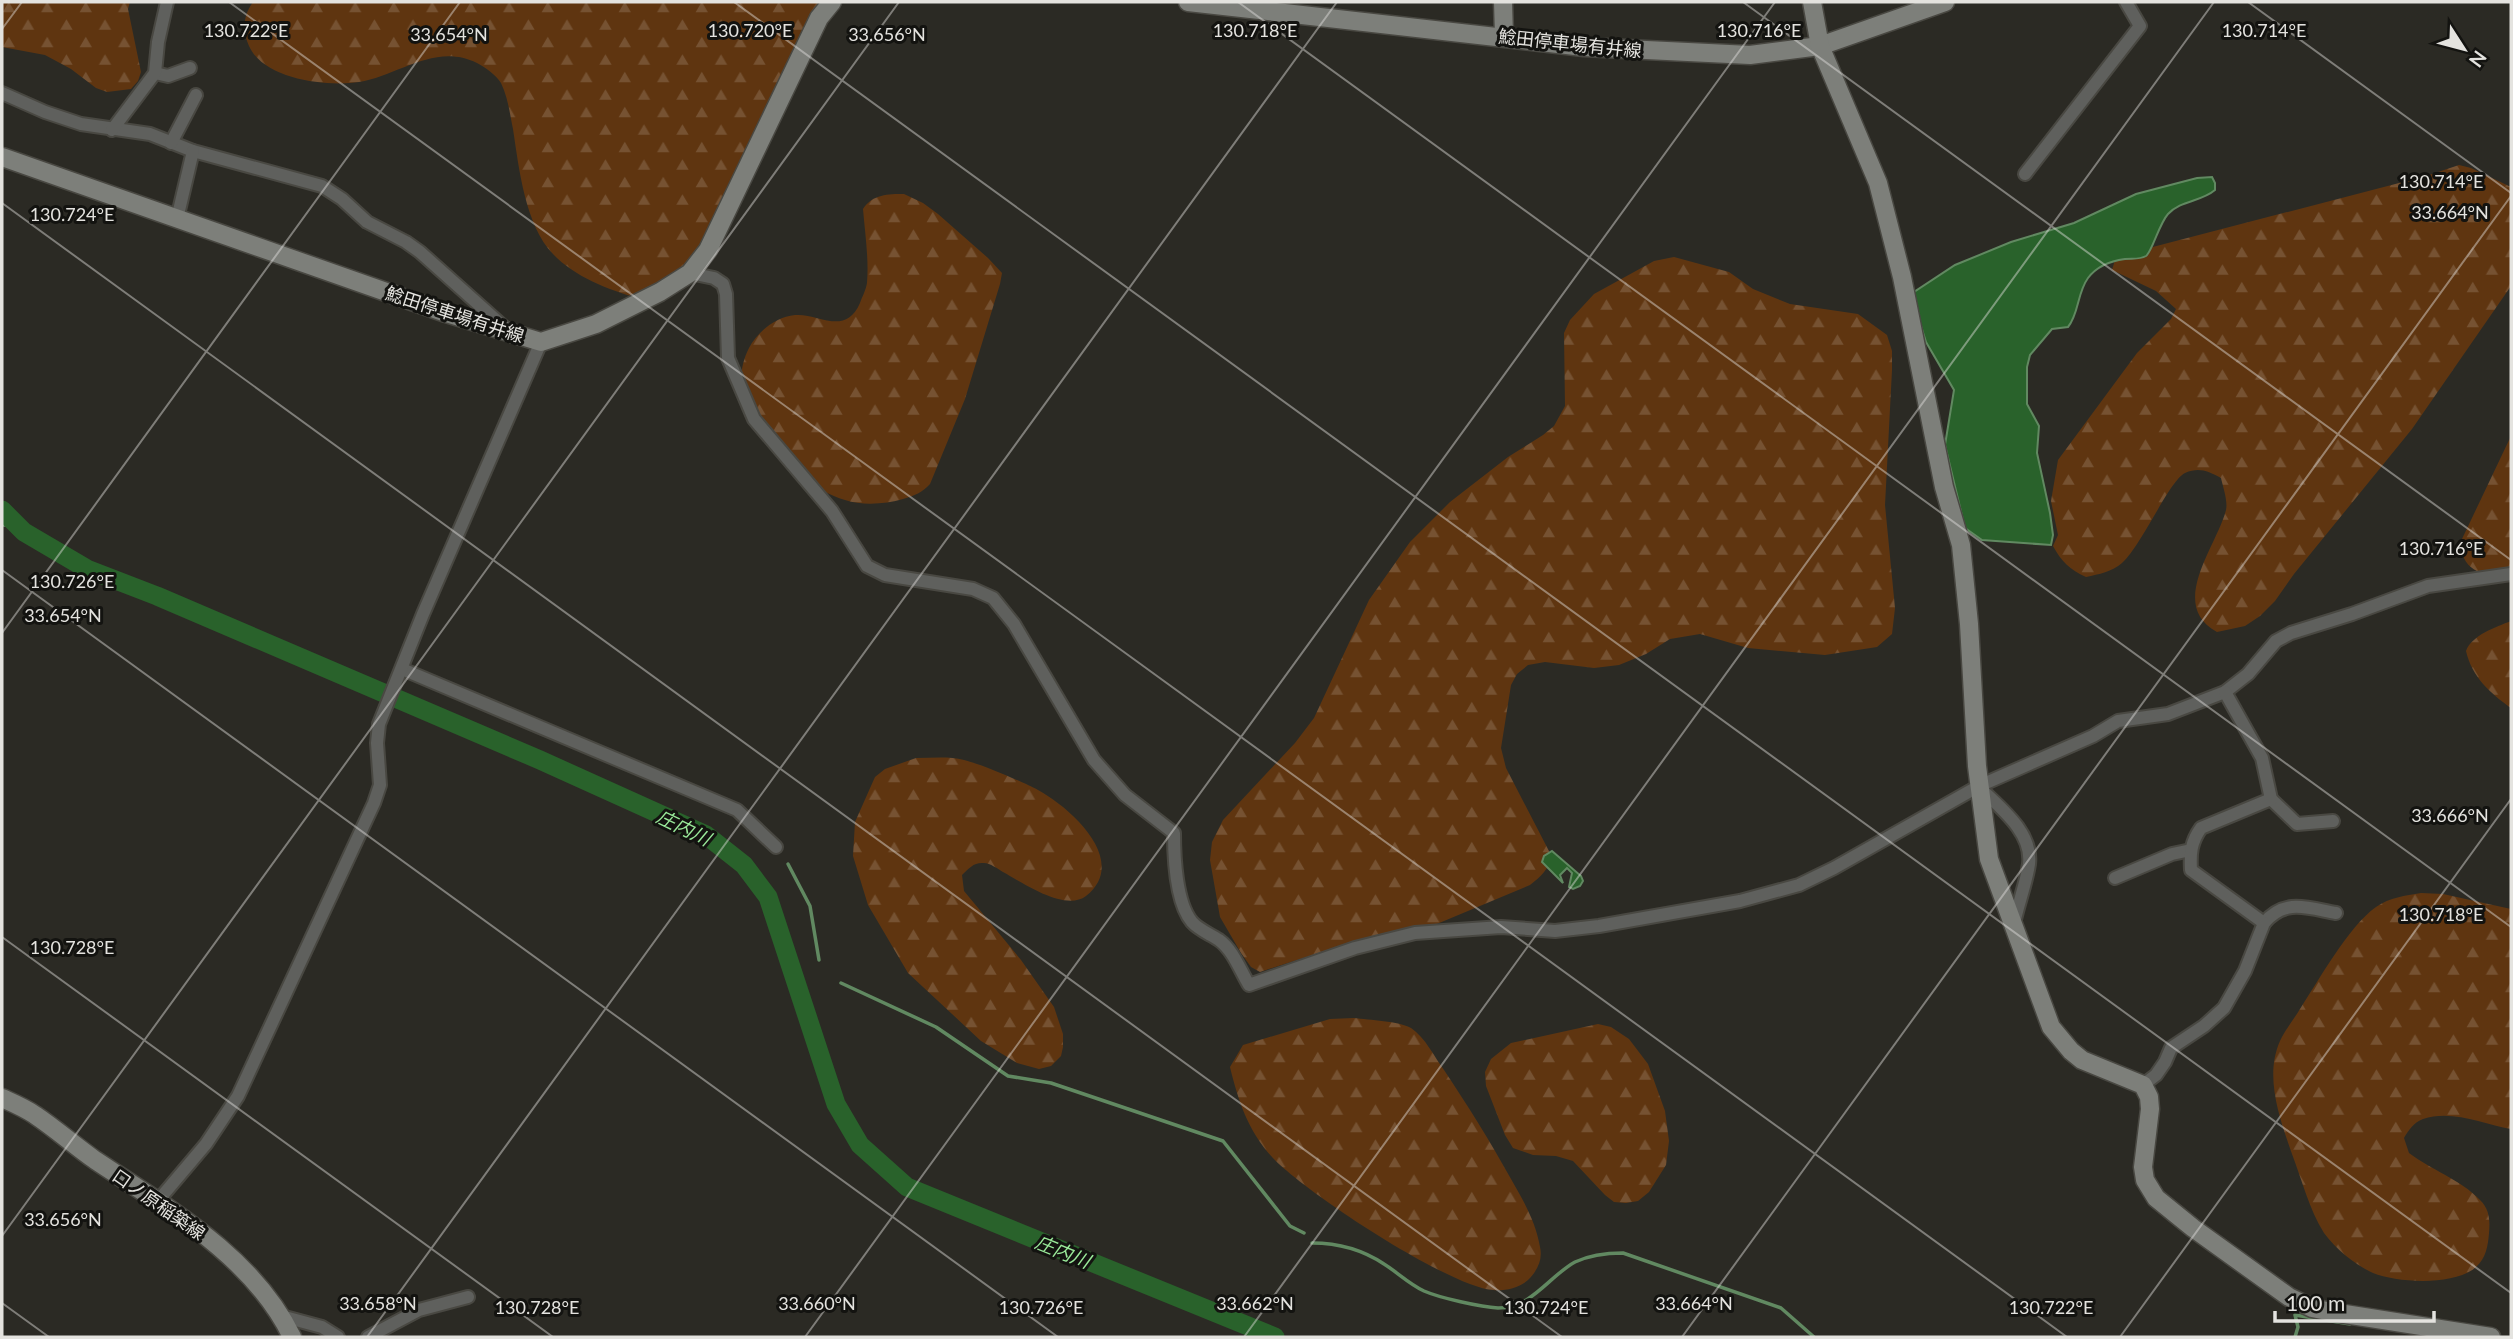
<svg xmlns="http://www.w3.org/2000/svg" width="2513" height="1339" viewBox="0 0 2513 1339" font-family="Lato,'Noto Sans JP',sans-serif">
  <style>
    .forest { fill: url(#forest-firs) }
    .water { fill: #29622b; stroke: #618961; stroke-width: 2 }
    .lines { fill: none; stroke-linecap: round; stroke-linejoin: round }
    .stream { stroke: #618961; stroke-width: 3.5 }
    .river { stroke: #29622b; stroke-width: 19 }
    .street-casing { stroke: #494842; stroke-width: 16 }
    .secondary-casing { stroke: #494842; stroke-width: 21 }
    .street { stroke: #5f605d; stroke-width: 12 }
    .secondary { stroke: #7d7f7a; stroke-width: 18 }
    .ticks { fill: none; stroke: #e4e3df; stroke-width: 2; stroke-opacity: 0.45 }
    .labels { text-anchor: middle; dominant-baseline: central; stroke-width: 6; stroke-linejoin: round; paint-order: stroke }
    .street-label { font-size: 18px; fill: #e4e3df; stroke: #131310 }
    .water-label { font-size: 19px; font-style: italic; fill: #99e999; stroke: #131310 }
    .ticks-label { font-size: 18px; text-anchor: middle; fill: #e4e3df; stroke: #131310; stroke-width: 6; stroke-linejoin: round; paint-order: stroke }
  </style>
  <defs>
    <pattern id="forest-firs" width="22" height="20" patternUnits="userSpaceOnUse" patternTransform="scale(1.75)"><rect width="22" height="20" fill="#5f3510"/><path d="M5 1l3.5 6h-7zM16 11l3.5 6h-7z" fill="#765232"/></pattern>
  </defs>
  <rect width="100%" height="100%" fill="#2b2a24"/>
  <g class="forest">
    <polygon points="2,2 130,2 128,9 141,72 138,81 131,89 107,92 96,88 71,69 45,55 2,47"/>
    <path d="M 253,2 L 818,2 L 809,55 L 741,187 L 681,276 L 637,298 C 607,289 575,277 553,254 C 525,225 519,168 513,129 C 510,115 508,97 501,83 C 496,75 485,67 477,63 C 435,42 398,76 359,82 C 328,87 264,80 249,46 C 242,30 243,16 253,2 Z"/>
    <path d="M 2459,165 L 2471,168 L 2511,187 L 2511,286 L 2412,429 L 2294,574 L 2275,601 L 2260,616 L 2245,626 L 2217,632 C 2167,605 2217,546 2226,510 C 2228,501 2223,487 2221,478 C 2208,471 2199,467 2185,473 C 2169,481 2142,545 2122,563 C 2112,572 2099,574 2086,577 C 2070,570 2061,561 2053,546 L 2058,535 L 2051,501 L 2058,460 L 2137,353 L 2171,319 L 2176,309 L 2156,291 L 2112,270 L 2115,260 L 2122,255 L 2426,176 Z"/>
    <path d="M 904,194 L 923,203 L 938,214 L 988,258 L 1002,273 L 1000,284 L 965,399 L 930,484 C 923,492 914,496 903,499 C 886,504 863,506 845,500 C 789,482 717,411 749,348 C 758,331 776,317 795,315 C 819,313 845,337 860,303 C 862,297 866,290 867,283 C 869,259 865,233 863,209 C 873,194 888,194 904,194 Z"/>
    <path d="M 1674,257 L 1729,272 L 1753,289 L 1790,304 L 1858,314 L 1887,335 L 1892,351 L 1892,370 L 1885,505 L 1895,608 L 1892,634 L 1877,647 L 1825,655 L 1748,648 L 1700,634 L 1670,639 L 1646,654 L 1619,665 L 1594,668 L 1545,662 L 1528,665 L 1517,674 L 1511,685 L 1501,748 L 1506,768 L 1551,855 C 1550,869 1540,877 1530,885 L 1432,926 L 1362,939 L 1260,972 L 1251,967 L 1241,953 L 1220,917 L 1210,860 L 1212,842 L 1223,820 L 1295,743 L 1314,718 L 1369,600 L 1410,542 L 1450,502 L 1508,457 L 1543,435 L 1554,426 L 1565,406 L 1564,333 L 1570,320 L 1594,294 L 1654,261 Z"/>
    <path d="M 2511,436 L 2511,581 C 2485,575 2458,572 2462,539 Z"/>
    <path d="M 2511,621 L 2511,708 C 2490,693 2472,677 2466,651 C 2472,635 2496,627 2511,621 Z"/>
    <path d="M 916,758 C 932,758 949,756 964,760 C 981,764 1023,782 1038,790 C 1071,808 1130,861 1086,896 C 1065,912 1023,883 1003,872 C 998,869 990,863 984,863 C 974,862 969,868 962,875 L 964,891 L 1021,960 L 1054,1007 L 1063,1034 L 1063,1047 L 1061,1056 L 1051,1066 L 1039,1069 L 1017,1063 L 981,1041 L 908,973 L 868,905 L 853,856 L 855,822 L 875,777 L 885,769 Z"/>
    <path d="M 2421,893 L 2443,894 L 2511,909 L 2511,1129 C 2484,1124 2451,1109 2423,1119 C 2414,1122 2408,1131 2404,1138 L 2409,1153 C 2431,1170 2460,1179 2480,1200 C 2490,1210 2490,1221 2489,1233 C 2488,1246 2486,1258 2476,1267 C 2455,1286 2398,1283 2373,1273 C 2355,1265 2336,1249 2324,1233 C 2309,1209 2302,1180 2292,1154 C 2280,1119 2264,1077 2280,1041 C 2285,1030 2294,1019 2300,1009 C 2319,980 2348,927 2376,907 C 2390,897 2405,896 2421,893 Z"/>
    <path d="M 1354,1018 C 1369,1020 1399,1021 1411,1028 C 1425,1037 1435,1058 1444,1070 C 1468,1106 1490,1141 1511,1179 C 1523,1200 1536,1222 1540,1247 C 1543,1260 1537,1271 1528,1280 C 1519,1288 1505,1291 1493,1290 C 1449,1287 1303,1191 1272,1157 C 1248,1131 1238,1100 1230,1067 L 1243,1045 L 1330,1019 Z"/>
    <polygon points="1598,1024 1611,1027 1629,1039 1648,1064 1665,1111 1669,1141 1666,1165 1649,1192 1638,1201 1626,1203 1614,1202 1605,1195 1573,1161 1556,1156 1533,1155 1513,1148 1505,1135 1486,1086 1485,1072 1491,1059 1511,1043"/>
  </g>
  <g class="water">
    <path d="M 2212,177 L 2215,183 L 2215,190 C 2201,202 2181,200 2168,214 C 2159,224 2152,252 2146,256 C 2139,260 2132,258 2125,259 C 2110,261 2097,266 2088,278 C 2077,293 2079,314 2068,327 L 2052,329 L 2030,355 L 2027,367 L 2027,404 L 2039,426 L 2037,453 L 2050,513 L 2053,535 L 2051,545 L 1982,540 L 1965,528 L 1945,445 L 1954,390 L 1926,342 L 1911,294 L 1955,265 L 2011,242 L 2074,223 L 2136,194 L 2197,178 Z"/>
    <polygon points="1552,851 1581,876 1583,881 1580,886 1573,889 1569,887 1572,873 1567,868 1560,875 1563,883 1542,862 1544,856"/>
  </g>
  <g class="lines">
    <g class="stream">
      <polyline points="2,525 16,525"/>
      <polyline points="788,864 810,906 819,960"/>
      <polyline points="841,983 936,1027 1008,1076 1051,1083 1223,1141 1290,1226 1304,1233"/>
      <path d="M 1312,1243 C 1337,1243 1363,1250 1384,1264 C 1397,1272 1409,1284 1424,1291 C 1440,1298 1481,1307 1498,1308 C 1532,1308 1548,1277 1575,1262 C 1590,1255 1607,1253 1623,1253 L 1781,1308 L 1814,1337"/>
      <polyline points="2295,1337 2298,1327 2295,1315 2350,1324"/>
    </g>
    <polyline class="river" points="2,510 24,532 87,569 157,596 540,760 706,835 744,865 768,897 836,1104 860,1145 907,1187 1275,1337"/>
    <defs>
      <g id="street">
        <polyline points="155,73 168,76 190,68"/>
        <polyline points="2,93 45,112 81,124 150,134 193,151 322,186 342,199 367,222 406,242 420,252 505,328"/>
        <polyline points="112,130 155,73 158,42 167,2"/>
        <polyline points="171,143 196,95"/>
        <polyline points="2025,174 2140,26 2126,2"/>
        <polyline points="177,219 193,151"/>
        <path d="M 690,273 L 714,278 L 723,284 L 726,294 L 728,358 L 754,419 L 832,511 L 867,566 L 885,575 L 973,589 L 993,598 L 1014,624 L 1094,760 L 1125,795 L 1174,833 C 1174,857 1176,903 1192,922 C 1199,930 1210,934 1219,940 C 1233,950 1240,970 1249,985 L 1355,948 L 1415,933 L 1501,927 L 1555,931 L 1599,926 L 1740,901 L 1799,885 L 1834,868 L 1979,786 L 2093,736 L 2118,721 L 2168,714 L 2225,692 L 2248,674 L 2276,641 L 2291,633 L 2352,614 L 2428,586 L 2511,574"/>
        <polyline points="402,669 737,810 776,847"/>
        <path d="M 1979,787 C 1999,807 2033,832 2029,864 C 2026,884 2018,904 2014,924"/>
        <polyline points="2271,799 2297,824 2333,821"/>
        <polyline points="2115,878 2172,854 2191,850"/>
        <path d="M 2264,923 C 2285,898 2308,908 2336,913"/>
        <path d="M 2143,1085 L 2156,1075 L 2165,1062 L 2171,1048 L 2204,1026 L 2224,1008 L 2245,971 L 2264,923 L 2191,870 C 2190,853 2191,842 2201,828 L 2271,799 L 2262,758 L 2225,692"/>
        <polyline points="157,1202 206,1144 238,1096 374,803 380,785 377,743 379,724 423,614 541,342"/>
        <polyline points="281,1316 322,1327 338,1337"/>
        <polyline points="368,1337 419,1310 468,1297"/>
      </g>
      <g id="secondary">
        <polyline points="1188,2 1584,47 1750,55 1820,46 1945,2"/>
        <polyline points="1503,2 1504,36"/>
        <polyline points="1812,2 1820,46 1878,183 1902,277 1944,487 1961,545 1969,624 1977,766 1989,859 2051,1027 2071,1051 2082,1060 2143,1085 2149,1097 2150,1109 2143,1167 2145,1180 2156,1198 2193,1228 2289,1297 2312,1308 2332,1312 2491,1337"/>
        <polyline points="2,157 446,313 541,342 596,324 660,292 690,273 708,250 819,18 832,2"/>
        <path d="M 2,1098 C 13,1103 25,1108 35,1115 C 56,1129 75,1146 95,1160 C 167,1208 253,1256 292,1337"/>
      </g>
    </defs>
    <use href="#street" class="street-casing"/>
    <use href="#secondary" class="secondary-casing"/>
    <use href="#street" class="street"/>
    <use href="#secondary" class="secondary"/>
  </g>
  <path class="ticks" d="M 229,2 L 2067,1337M 734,2 L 2511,1293M 1238,2 L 2511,927M 1743,2 L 2511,560M 2248,2 L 2511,193M 2,29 L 22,2M 2,203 L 1562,1337M 2,570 L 1058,1337M 2,633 L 460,2M 2,937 L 553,1337M 2,1236 L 899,2M 2,1303 L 49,1337M 367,1337 L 1337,2M 805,1337 L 1775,2M 1244,1337 L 2214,2M 1682,1337 L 2511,196M 2120,1337 L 2511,799"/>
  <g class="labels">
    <g class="street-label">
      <text transform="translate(1570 43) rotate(6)">鯰田停車場有井線</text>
      <text transform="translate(455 314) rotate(18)">鯰田停車場有井線</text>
      <text transform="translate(159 1204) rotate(35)">口ノ原稲築線</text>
    </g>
    <g class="water-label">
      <text transform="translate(684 827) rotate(26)">庄内川</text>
      <text transform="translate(1063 1251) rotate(22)">庄内川</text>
    </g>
  </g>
  <g class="ticks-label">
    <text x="246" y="37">130.722°E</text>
    <text x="1255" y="37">130.718°E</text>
    <text x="1759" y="37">130.716°E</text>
    <text x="750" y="37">130.720°E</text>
    <text x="2264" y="37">130.714°E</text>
    <text x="449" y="41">33.654°N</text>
    <text x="887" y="41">33.656°N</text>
    <text x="2441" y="188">130.714°E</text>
    <text x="2450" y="219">33.664°N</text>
    <text x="72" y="221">130.724°E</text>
    <text x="2441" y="555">130.716°E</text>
    <text x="72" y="588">130.726°E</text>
    <text x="63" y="622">33.654°N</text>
    <text x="2450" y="822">33.666°N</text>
    <text x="2441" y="921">130.718°E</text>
    <text x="72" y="954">130.728°E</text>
    <text x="63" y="1226">33.656°N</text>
    <text x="378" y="1310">33.658°N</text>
    <text x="817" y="1310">33.660°N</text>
    <text x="1255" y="1310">33.662°N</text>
    <text x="1694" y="1310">33.664°N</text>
    <text x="537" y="1314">130.728°E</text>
    <text x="1041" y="1314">130.726°E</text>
    <text x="1546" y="1314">130.724°E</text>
    <text x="2051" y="1314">130.722°E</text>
  </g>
  <rect width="2513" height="1339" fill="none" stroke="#e4e3df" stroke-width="7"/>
  <g transform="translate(2464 49) rotate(126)" stroke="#131310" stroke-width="5" paint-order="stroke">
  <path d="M0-5L12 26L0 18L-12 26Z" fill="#e4e3df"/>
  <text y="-10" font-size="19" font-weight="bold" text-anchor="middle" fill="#e4e3df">N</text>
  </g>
  <path d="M2275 1311v10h159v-10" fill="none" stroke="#e4e3df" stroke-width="3.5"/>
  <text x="2286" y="1311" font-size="21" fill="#e4e3df" stroke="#131310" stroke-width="5" paint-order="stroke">100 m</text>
</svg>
